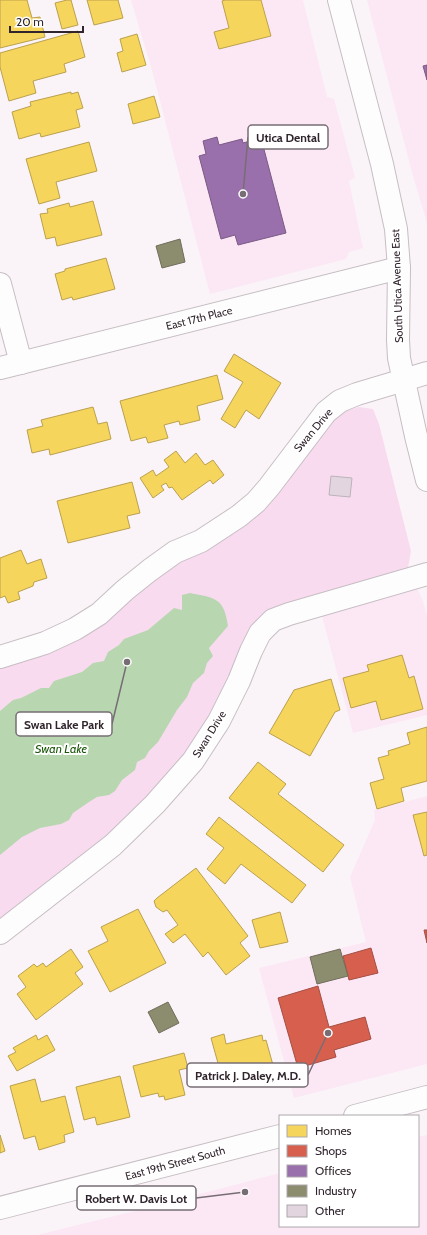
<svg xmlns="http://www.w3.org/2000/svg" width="427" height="1235" viewBox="0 0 427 1235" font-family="Cabin,sans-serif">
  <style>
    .built { fill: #fce8f5 }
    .green { fill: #f9dbf0 }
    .water { fill: #b8d7b1 }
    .homes { fill: #f6d55c; stroke: #bba04e }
    .shops { fill: #d6604d; stroke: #a44e43 }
    .offices { fill: #9970ab; stroke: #7a5a85 }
    .industry { fill: #8c8c6e; stroke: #706d5a }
    .building { fill: #e3d5df; stroke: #bbb4b9 }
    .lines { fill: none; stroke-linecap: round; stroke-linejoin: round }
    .minor-casing { stroke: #c6bec3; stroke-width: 24 }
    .secondary-casing { stroke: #c6bec3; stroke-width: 24 }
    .minor { stroke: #fefdfe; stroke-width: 22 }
    .secondary { stroke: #fefdfe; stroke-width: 22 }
    .labels { text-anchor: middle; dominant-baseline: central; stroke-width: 4; stroke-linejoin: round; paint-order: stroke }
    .street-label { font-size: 11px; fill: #30252d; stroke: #fff }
    .water-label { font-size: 12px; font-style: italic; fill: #195507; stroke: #fff }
    .leader { fill: none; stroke: #776d74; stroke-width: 1.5 }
    .callout-dot { fill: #776d74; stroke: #fff; stroke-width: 1.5 }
    .callout { fill: #fff; stroke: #776d74; stroke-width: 1.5 }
    .callout-label { font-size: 12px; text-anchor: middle; font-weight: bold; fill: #30252d }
  </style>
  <rect width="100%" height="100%" fill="#faf4f8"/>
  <g class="built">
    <polygon points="131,0 303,0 327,97 334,99 355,177 349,181 363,248 349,252 346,259 210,294 153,74"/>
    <polygon points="367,0 427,0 427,223 413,176"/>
    <polygon points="410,588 417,588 423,601 427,616 427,715 353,733 322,616"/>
    <polygon points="427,796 427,1064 294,1098 259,968 366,942 350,877 375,820 374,810"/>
    <polygon points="427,1135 427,1235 37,1235 139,1210 280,1173 280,1226 418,1226 418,1137"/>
  </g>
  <polygon class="green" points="359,407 373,409 379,424 411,551 408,568 282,606 260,620 247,635 213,711 186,754 128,819 0,920 0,668 130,599 168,569 220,542 249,522 281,491 329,423 344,411"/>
  <path class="water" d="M 190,593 C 216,598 224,598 228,626 L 209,648 L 213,656 L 207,663 L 204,673 L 193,683 L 187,697 L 177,710 L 158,742 L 149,751 L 145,758 L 137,762 L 135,770 L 122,780 L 115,791 L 109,795 L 97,797 L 89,802 L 73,813 L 69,820 L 61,824 L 40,828 L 22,837 L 0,855 L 0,711 L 13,700 L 21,698 L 41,688 L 49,688 L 54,681 L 82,672 L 93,663 L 104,661 L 108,652 L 119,645 L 124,639 L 148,630 L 174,608 L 182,610 L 182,595 Z"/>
  <g class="homes">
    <polygon points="0,0 27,0 32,18 40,17 45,37 0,48"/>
    <polygon points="67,0 71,0 78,25 62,29 55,3"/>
    <polygon points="87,0 118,0 123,18 94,25"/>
    <polygon points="225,0 261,0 271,36 219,49 214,32 229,28 222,1"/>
    <polygon points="78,31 85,57 64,64 66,72 33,81 36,93 9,101 0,67 0,53"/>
    <polygon points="137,34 146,65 122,72 117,53 123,51 120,39"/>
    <polygon points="71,92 71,94 78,92 83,108 76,110 80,127 41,137 40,133 19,139 12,112 31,106 30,102"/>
    <polygon points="154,96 160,117 133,124 128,104"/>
    <polygon points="89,142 97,171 56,182 60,198 39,204 26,159"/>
    <polygon points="93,201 102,235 57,246 55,237 46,239 40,214 48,213 47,209 69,203 70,207"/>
    <polygon points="106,258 115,289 73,300 72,297 62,300 55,274 65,271 65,269"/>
    <polygon points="234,354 281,383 259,419 246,410 235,428 221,419 243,382 224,371"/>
    <polygon points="217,375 223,399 197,406 200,420 180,425 179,421 164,425 168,438 148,443 146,437 131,441 120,401"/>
    <polygon points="93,407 98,424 107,422 111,439 50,455 49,449 32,453 27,430 43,426 41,420"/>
    <polygon points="176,451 185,463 196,453 205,465 213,460 224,475 213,484 210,480 182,500 172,487 169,488 166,483 161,486 164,490 153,498 140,478 153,470 156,476 169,467 164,460"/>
    <polygon points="132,482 140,513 127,516 130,528 68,543 57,501"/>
    <polygon points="21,550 27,564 41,559 47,578 34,582 33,586 18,592 20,599 8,603 5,596 0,598 0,558"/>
    <polygon points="402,655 409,678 414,676 423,709 381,720 376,701 351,708 343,678 369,671 367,665"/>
    <polygon points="331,679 340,710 335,712 310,756 269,733 294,690"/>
    <polygon points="427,727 427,781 401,788 404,801 377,809 370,783 384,779 378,758 389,755 388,751 410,744 407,733"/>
    <polygon points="258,762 286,784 278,794 344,845 323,872 229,798"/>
    <polygon points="427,812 427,855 424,856 413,815"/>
    <polygon points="219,817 306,885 292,903 241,864 225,884 207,869 224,848 206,834"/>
    <polygon points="196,868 248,936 240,943 250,956 226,975 208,952 203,957 185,934 173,943 165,934 178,925 167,910 163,912 156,907 154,901 157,898"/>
    <polygon points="138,909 166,963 110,992 88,951 108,941 101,927"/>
    <polygon points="280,912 288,942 260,948 252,920"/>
    <polygon points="71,949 83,967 75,973 83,984 36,1020 17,994 26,987 18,976 34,964 37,967 43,963 46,967"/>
    <polygon points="224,1034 226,1044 262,1035 263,1041 266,1040 273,1065 232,1076 231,1072 221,1074 211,1038"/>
    <polygon points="36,1035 38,1040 47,1035 55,1050 17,1071 8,1056 16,1052 13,1048"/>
    <polygon points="184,1053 188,1068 179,1070 185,1095 165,1100 164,1096 159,1097 158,1093 141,1097 133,1066"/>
    <polygon points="120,1076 130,1117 97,1125 95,1117 84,1120 76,1087"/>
    <polygon points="35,1079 41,1102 65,1096 74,1132 64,1135 65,1142 39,1150 35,1136 24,1139 10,1086"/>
    <polygon points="0,1135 5,1151 0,1153"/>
  </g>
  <g class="shops">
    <polygon points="424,930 427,930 427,943"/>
    <polygon points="371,948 378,973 349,980 343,956"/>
    <polygon points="318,986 329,1027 365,1017 371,1039 334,1050 336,1057 298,1068 278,998"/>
  </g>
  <g class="offices">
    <polygon points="427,65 427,80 423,66"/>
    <polygon points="217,137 219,145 242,139 243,143 261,138 286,233 238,245 235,235 221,239 199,156 206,154 203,141"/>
  </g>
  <g class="industry">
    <polygon points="180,239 185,262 162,268 156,246"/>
    <polygon points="340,949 348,976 317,984 310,957"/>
    <polygon points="168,1002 179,1023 159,1033 148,1012"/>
  </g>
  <polygon class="building" points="331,476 352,478 350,497 329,495"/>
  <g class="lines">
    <defs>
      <g id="minor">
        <polyline points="0,284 21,363"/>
        <polyline points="0,368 399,268"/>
        <polyline points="0,657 45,643 75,629 99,614 125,590 150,570 175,552 201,541 239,516 256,502 269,487 326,412 340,401 357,394 427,373"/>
        <polyline points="0,933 113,845 155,804 193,761 219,721 239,681 251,651 260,633 273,620 289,614 427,574"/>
        <polyline points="355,1116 427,1097"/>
        <polyline points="0,1208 280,1136"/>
      </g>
      <polyline id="secondary" points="339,0 382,164 396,229 399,268 398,340 399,358 416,436 427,480"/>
    </defs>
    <use href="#minor" class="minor-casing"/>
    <use href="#secondary" class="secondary-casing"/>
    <use href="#minor" class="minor"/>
    <use href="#secondary" class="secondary"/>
  </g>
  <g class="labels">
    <g class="street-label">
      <text transform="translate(397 286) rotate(-92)">South Utica Avenue East</text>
      <text transform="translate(199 318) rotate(-14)">East 17th Place</text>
      <text transform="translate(313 430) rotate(-50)">Swan Drive</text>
      <text transform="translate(209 734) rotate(-58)">Swan Drive</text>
      <text transform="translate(175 1163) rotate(-15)">East 19th Street South</text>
    </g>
    <g class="water-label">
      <text x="61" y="748">Swan Lake</text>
    </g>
  </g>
  <path class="leader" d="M243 194L248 137M127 662L112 724M328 1033L308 1075M245 1192L196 1198"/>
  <g class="callout-dot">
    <circle cx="243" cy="194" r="4"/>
    <circle cx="127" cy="662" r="4"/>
    <circle cx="328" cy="1033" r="4"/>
    <circle cx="245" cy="1192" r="4"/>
  </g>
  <g class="callout">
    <rect x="248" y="125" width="80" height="24" rx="4"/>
    <rect x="16" y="712" width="96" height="24" rx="4"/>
    <rect x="187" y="1063" width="121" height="24" rx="4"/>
    <rect x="77" y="1186" width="119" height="24" rx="4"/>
  </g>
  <g class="callout-label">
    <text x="288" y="142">Utica Dental</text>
    <text x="64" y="729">Swan Lake Park</text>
    <text x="248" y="1080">Patrick J. Daley, M.D.</text>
    <text x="136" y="1203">Robert W. Davis Lot</text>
  </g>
  <rect x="279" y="1115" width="140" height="112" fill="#ffffff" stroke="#aca8ab"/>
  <rect x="287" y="1125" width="20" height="12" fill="#f6d55c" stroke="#aca8ab"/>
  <text x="315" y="1135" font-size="12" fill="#30252d">Homes</text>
  <rect x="287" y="1145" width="20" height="12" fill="#d6604d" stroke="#aca8ab"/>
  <text x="315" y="1155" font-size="12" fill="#30252d">Shops</text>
  <rect x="287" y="1165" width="20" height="12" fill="#9970ab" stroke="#aca8ab"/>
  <text x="315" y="1175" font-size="12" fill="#30252d">Offices</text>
  <rect x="287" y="1185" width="20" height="12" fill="#8c8c6e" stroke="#aca8ab"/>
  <text x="315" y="1195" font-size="12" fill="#30252d">Industry</text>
  <rect x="287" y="1205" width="20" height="12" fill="#e3d5df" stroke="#aca8ab"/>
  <text x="315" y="1215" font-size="12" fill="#30252d">Other</text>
  <path d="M10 26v6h73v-6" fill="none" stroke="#30252d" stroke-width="2"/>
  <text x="16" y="26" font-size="12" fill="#30252d" stroke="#ffffff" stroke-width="3" paint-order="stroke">20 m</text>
</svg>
